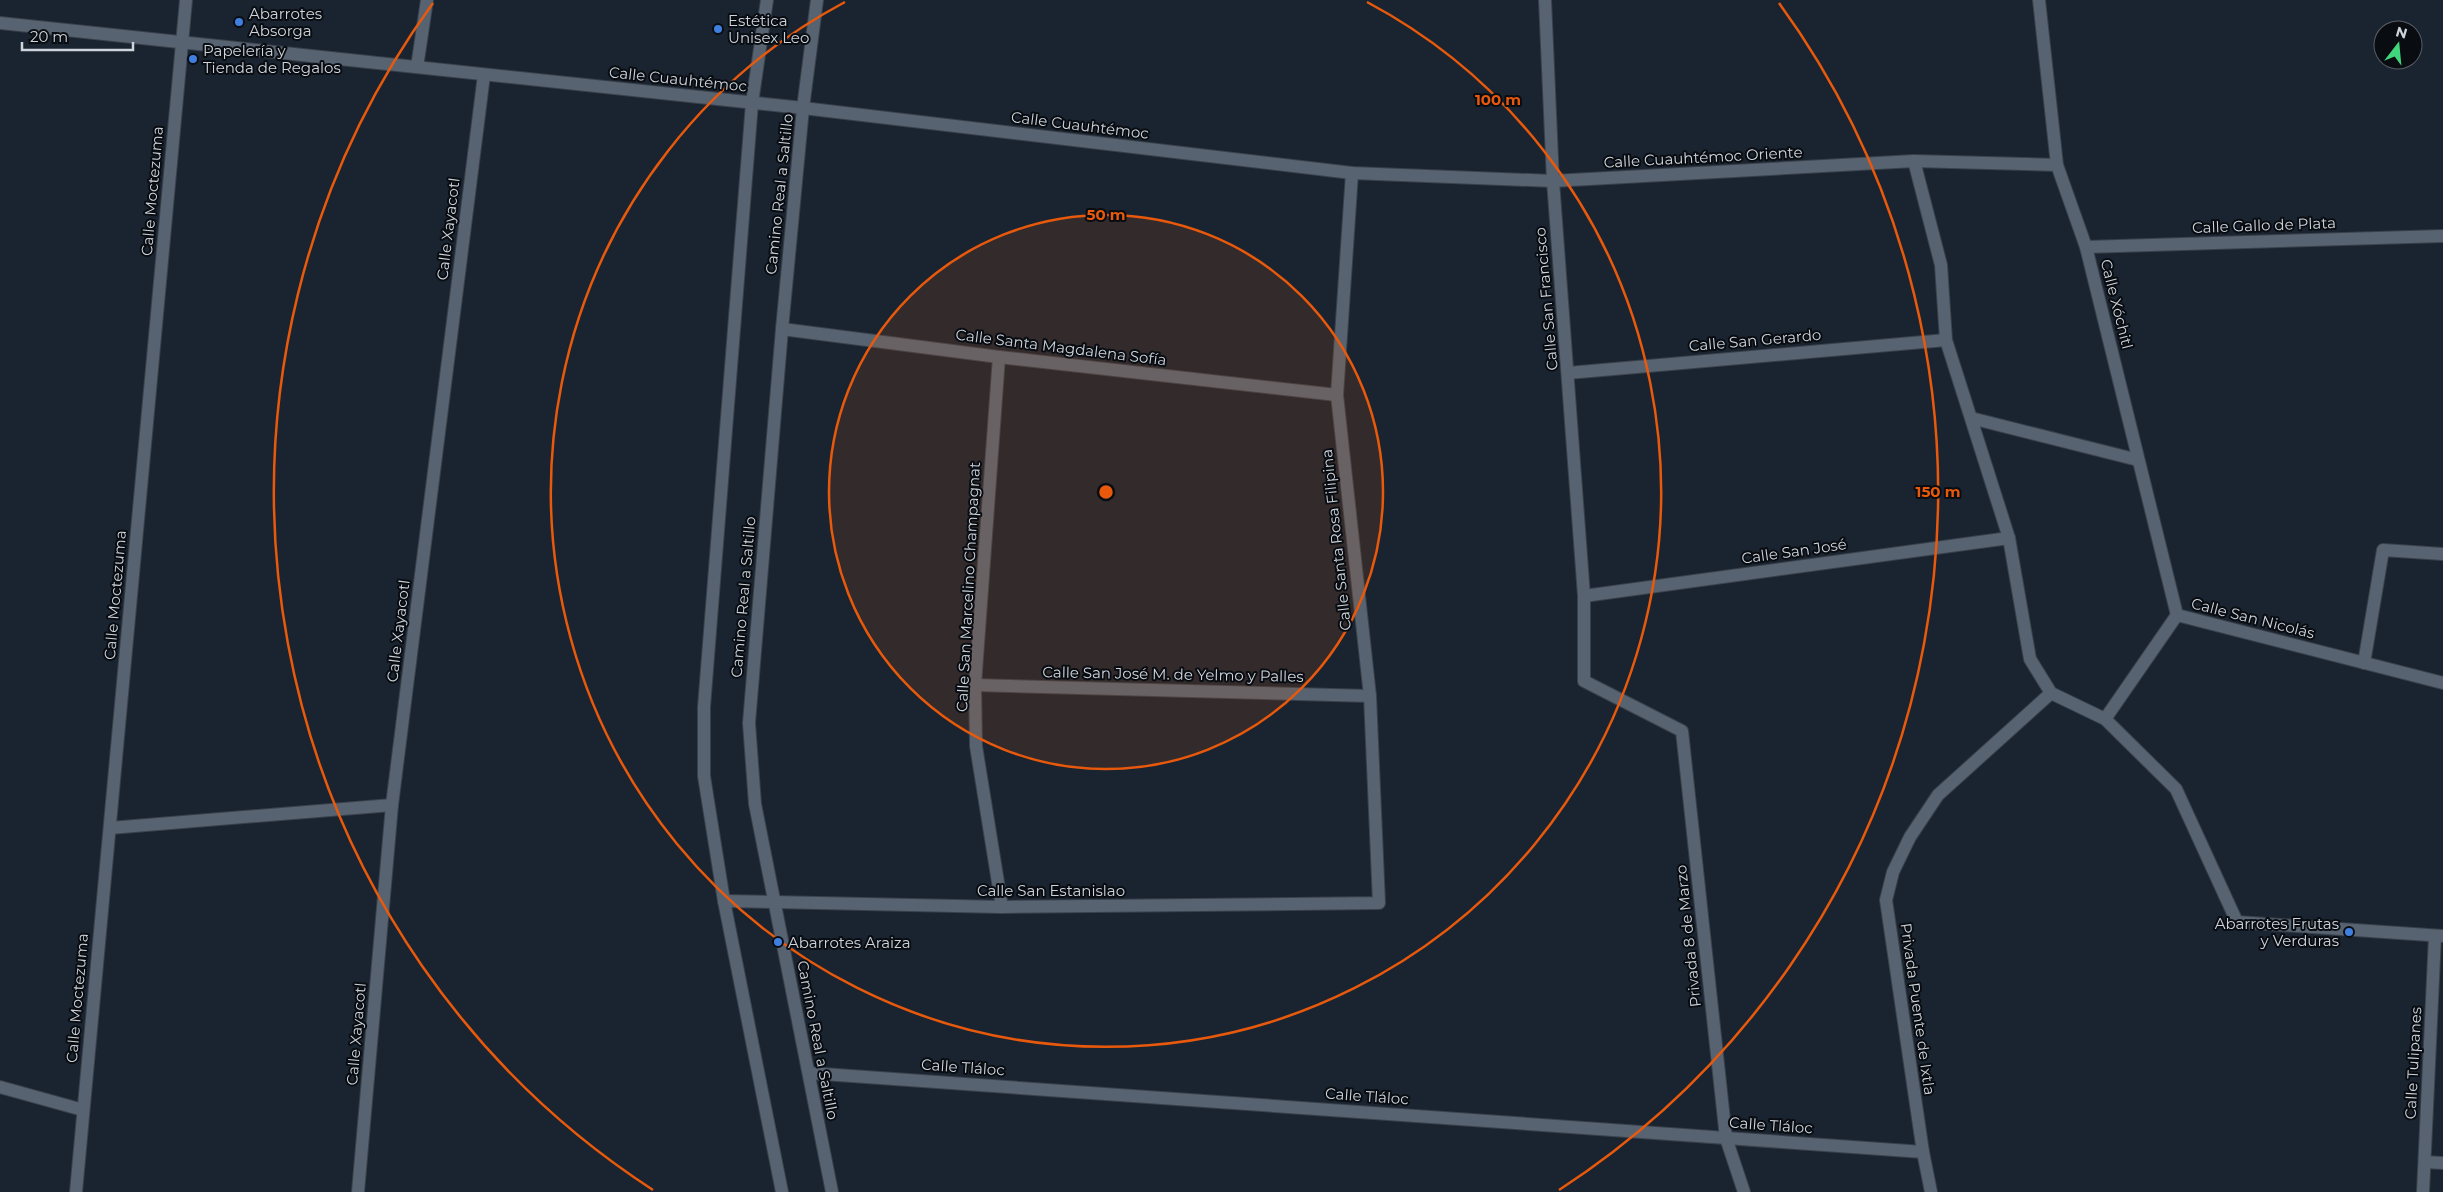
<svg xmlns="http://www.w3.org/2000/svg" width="2443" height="1192" viewBox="0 0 2443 1192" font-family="Montserrat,sans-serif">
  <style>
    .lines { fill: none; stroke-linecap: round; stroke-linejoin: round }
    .minor-casing { stroke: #39414b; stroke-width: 14 }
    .tertiary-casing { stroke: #39414b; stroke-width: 14 }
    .minor { stroke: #586371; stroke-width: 12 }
    .tertiary { stroke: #586371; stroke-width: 12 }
    .ring { fill: none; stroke: #e8590c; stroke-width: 2.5 }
    .shop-dot { fill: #3f7fe0; stroke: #090d12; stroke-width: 2 }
    .labels { text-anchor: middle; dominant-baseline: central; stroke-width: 4; stroke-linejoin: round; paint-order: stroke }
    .poi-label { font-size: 15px; fill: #ced4dc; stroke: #090d12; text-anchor: start }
    .street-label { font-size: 15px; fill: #ced4dc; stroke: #090d12 }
    .centre { fill: #e8590c; stroke: #090d12; stroke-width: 2.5 }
    .ring-label { font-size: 15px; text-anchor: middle; font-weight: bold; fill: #e8590c; stroke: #090d12; stroke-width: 4; stroke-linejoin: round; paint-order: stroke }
  </style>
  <rect width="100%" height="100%" fill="#1a2430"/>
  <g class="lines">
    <defs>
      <g id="minor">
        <polyline points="1545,0 1553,181 1584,596 1584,681 1682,731 1726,1138 1744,1192"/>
        <polyline points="2039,0 2057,165 2086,247 2177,615"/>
        <polyline points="0,23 803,108 1352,173 1553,181 1914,161 2057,165"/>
        <polyline points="417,67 427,0"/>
        <polyline points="1914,161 1941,265 1946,340 2009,538 2030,659 2051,693 2105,719 2176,789 2237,922 2443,936"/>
        <polyline points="2086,247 2443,236"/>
        <polyline points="782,329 999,357 1337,395"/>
        <polyline points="999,357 975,685 976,746 1002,907"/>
        <polyline points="1568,373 1946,340"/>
        <polyline points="1971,418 2138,460"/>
        <polyline points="1584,596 2009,538"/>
        <polyline points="2177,615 2443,683"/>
        <polyline points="2364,663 2383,550 2443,554"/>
        <polyline points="975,685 1370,696"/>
        <polyline points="2105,719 2177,615"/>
        <polyline points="110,828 392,805"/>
        <polyline points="724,901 1002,907 1379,903 1370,696 1337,395 1352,173"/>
        <polyline points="809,1073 1923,1152"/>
        <polyline points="0,1087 83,1110"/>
        <polyline points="2425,1162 2443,1163"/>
        <polyline points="76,1192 186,0"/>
        <polyline points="358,1192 392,805 484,75"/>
        <polyline points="1931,1192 1923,1152 1886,900 1893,872 1910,837 1938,795 2051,693"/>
        <polyline points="2423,1192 2435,936"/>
      </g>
      <g id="tertiary">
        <polyline points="767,0 752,103 704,707 704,776 724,901 782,1192"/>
        <polyline points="817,0 803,108 782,329 749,723 755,804 832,1192"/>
      </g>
    </defs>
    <use href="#minor" class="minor-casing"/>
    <use href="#tertiary" class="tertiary-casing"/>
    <use href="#minor" class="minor"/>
    <use href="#tertiary" class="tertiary"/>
  </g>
  <circle cx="1106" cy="492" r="277" fill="#e8590c" fill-opacity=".12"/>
  <g class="ring">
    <circle cx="1106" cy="492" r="277"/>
    <path d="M1367 2A555 555 0 1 1 845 2"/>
    <path d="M653 1190A832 832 0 0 1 433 3M1779 3A832 832 0 0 1 1559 1190"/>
  </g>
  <g class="shop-dot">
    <circle cx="239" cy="22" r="5"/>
    <circle cx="718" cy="29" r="5"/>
    <circle cx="193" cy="59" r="5"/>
    <circle cx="2349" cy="932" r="5"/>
    <circle cx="778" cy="942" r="5"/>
  </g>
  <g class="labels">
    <g class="poi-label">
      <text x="249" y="13">Abarrotes<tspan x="249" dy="17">Absorga</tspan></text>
      <text x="728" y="20">Estética<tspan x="728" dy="17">Unisex Leo</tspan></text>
      <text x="203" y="50">Papelería y<tspan x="203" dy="17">Tienda de Regalos</tspan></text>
      <text x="2339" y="923" text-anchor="end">Abarrotes Frutas<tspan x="2339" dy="17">y Verduras</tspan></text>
      <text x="788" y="942">Abarrotes Araiza</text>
    </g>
    <g class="street-label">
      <text transform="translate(678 79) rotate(6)">Calle Cuauhtémoc</text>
      <text transform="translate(1080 125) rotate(7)">Calle Cuauhtémoc</text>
      <text transform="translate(1703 157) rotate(-3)">Calle Cuauhtémoc Oriente</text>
      <text transform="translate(152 191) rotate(-85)">Calle Moctezuma</text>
      <text transform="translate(779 194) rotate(-84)">Camino Real a Saltillo</text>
      <text transform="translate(2264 225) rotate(-2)">Calle Gallo de Plata</text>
      <text transform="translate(448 229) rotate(-83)">Calle Xayacotl</text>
      <text transform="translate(1546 299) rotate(-95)">Calle San Francisco</text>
      <text transform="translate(2117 304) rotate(76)">Calle Xóchitl</text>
      <text transform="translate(1755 340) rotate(-5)">Calle San Gerardo</text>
      <text transform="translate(1061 347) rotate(7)">Calle Santa Magdalena Sofía</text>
      <text transform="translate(1336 540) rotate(-96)">Calle Santa Rosa Filipina</text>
      <text transform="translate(1794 551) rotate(-8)">Calle San José</text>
      <text transform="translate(968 587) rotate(-87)">Calle San Marcelino Champagnat</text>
      <text transform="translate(115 595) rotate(-85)">Calle Moctezuma</text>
      <text transform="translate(743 597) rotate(-85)">Camino Real a Saltillo</text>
      <text transform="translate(2253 618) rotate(14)">Calle San Nicolás</text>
      <text transform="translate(398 631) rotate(-83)">Calle Xayacotl</text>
      <text transform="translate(1173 674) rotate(1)">Calle San José M. de Yelmo y Palles</text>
      <text x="1051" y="890">Calle San Estanislao</text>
      <text transform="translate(1688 936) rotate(-96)">Privada 8 de Marzo</text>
      <text transform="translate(77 998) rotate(-85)">Calle Moctezuma</text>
      <text transform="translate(1918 1009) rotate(82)">Privada Puente de Ixtla</text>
      <text transform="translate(356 1034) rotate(-85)">Calle Xayacotl</text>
      <text transform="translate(818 1040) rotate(79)">Camino Real a Saltillo</text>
      <text transform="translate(2413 1063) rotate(-87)">Calle Tulipanes</text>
      <text transform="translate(963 1067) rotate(4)">Calle Tláloc</text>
      <text transform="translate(1367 1096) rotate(4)">Calle Tláloc</text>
      <text transform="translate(1771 1125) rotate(4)">Calle Tláloc</text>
    </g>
  </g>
  <circle cx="1106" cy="492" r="8" class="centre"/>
  <g class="ring-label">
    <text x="1498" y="105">100 m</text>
    <text x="1106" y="220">50 m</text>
    <text x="1938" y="497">150 m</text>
  </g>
  <g transform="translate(2398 45) rotate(16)"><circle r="24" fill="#090d12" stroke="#585d63"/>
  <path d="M0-4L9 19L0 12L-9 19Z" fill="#40d77c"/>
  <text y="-8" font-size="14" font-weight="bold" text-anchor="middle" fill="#ced4dc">N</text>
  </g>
  <path d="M22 42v8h111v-8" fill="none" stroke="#ced4dc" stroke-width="2.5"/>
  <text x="30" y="42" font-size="15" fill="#ced4dc" stroke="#090d12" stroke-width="4" paint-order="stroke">20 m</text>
</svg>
